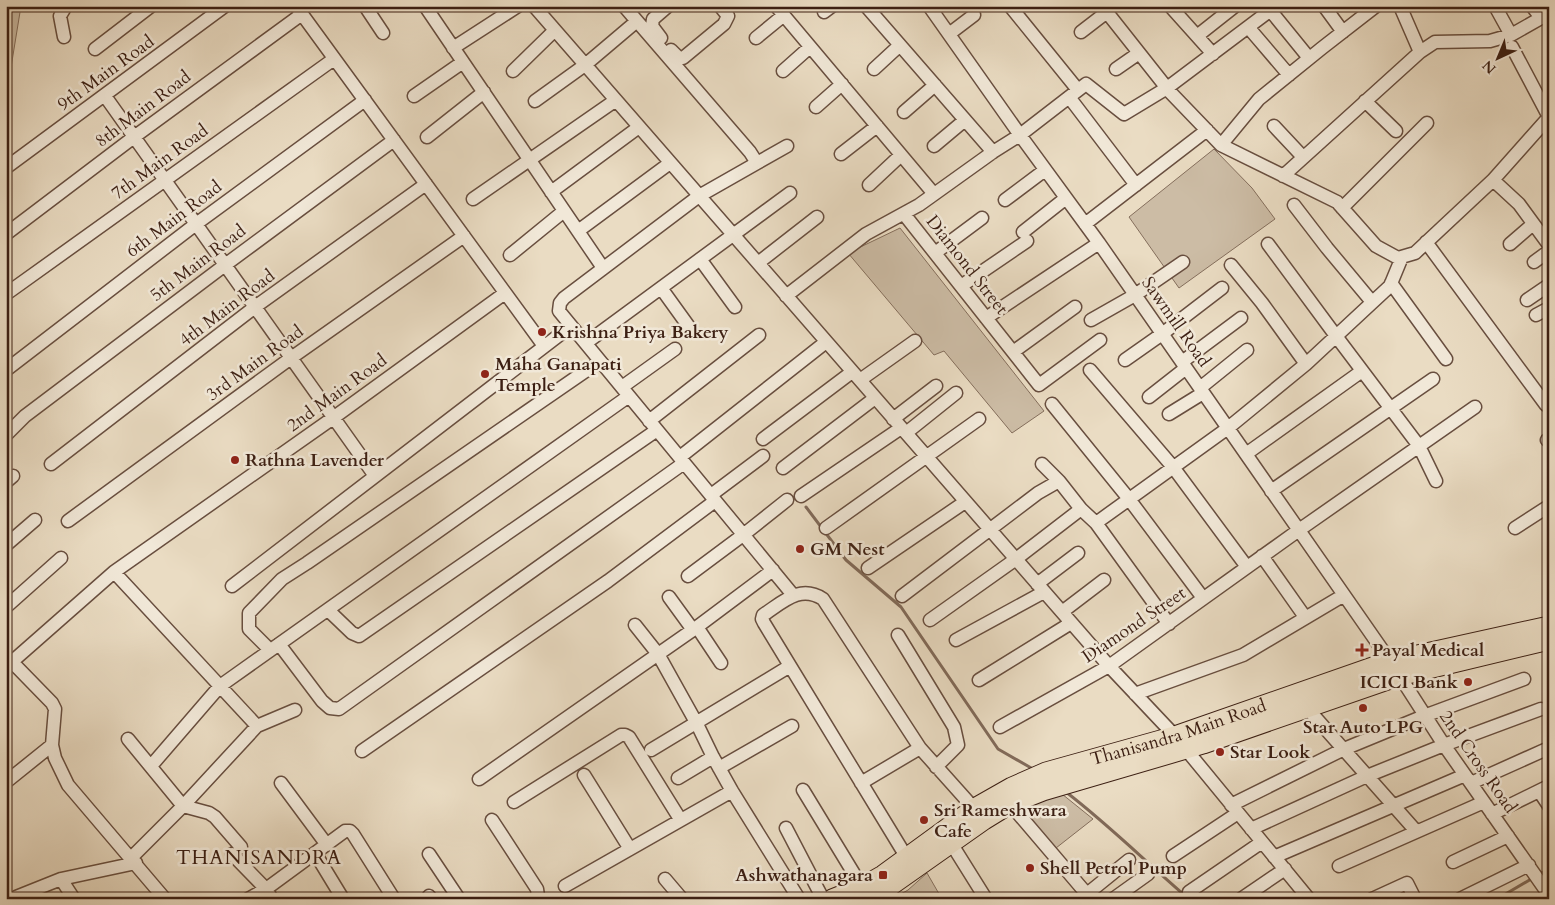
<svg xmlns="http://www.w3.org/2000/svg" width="1555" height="905" font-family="Cardo,serif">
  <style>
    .green { fill: #ccbca5; stroke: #846e5c }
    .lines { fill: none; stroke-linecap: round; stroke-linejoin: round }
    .stream { stroke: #816a59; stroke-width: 3 }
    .street-casing { stroke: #684e3f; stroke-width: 15 }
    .primary-casing { stroke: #3c1f13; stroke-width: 21 }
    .street { stroke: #f1e8d8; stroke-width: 12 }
    .primary { stroke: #eadcc3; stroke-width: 19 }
    .poi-dot { fill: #8f2418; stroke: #f1e8d8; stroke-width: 2 }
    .labels { text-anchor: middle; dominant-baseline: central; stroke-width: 5; stroke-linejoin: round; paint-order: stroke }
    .street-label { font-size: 18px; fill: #3c1f13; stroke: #f1e8d8 }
    .poi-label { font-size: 18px; font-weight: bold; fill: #3c1f13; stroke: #f1e8d8; text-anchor: start }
    .quarter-label { font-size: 20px; letter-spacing: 1px; fill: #3c1f13; stroke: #f1e8d8 }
  </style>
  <rect width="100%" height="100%" fill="#eadcc3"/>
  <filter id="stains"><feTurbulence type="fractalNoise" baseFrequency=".004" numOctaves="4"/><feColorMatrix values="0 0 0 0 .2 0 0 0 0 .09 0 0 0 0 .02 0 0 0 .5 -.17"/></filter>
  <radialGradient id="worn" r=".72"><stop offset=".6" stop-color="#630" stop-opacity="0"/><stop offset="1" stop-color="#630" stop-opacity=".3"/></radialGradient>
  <!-- green -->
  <path class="green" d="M6,6h15l-15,92z
    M1214,149l38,39 23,31 -96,69 -50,-71z
    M900,228l144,183 -32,22 -68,-82 -10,4 -86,-102z
    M1062,794l31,25 -37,29 -35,-40z
    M927,873l15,26h-50l16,-9z"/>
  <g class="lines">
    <!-- stream -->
    <path class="stream" d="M806,507l40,53 55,47 97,142 35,20
      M1066,792c43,33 82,72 123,107
      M1538,875l11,-6
      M1497,899l36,-21"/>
    <defs>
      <path id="street" d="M296,6l248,340
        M365,6l18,27
        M425,6l178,262
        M534,6l575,660 66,70 134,163
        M624,6l126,146 7,11 -58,33 -135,102 -4,5 -1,8 234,284
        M776,6l158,188
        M866,6l127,146
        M929,6l91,129 79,108 291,418 54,84 105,150
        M1010,6l68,84
        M1102,6l68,86 51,53 116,57 39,44 22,12 17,-5 78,-73 26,24 30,41
        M1170,6l43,48
        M1324,6l19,26
        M1400,6l20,46
        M1495,6l16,29
        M1532,6l9,12
        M1270,10l39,48
        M824,12l8,-6
        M1248,27l41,48
        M1081,32l26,-20
        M949,34l25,-19
        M1197,36l38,-30
        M64,37l-4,-21 6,-10
        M661,38l-9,-12 1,-7 15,-13
        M756,38l28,-23
        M1512,47l37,70
        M453,48l65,-42
        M95,49l56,-43
        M671,50l7,7 5,1 41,-34 4,-8 -8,-10
        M874,69l26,-24
        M1116,69l23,-16
        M513,71l42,-41
        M783,71l27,-24
        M105,96l270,380
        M414,96l49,-34
        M1069,97l67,88
        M535,101l50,-36 52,-44
        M1365,101l31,30
        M816,107l26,-23
        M904,112l31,-27
        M1274,126l29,31
        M427,137l57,-45
        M1221,145l38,-46 63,-51 54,-42
        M934,146l31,-26
        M841,154l36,-28
        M757,163l30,-17
        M7,167l218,-161
        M1283,176l137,-124 15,-10 55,-1 21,-6 30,-17 8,-6
        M1493,180l56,-63
        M869,185l32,-30
        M551,192l88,-65
        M473,199l143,-99
        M1005,200l40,-30
        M1294,205l33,43 45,54
        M1342,208l85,-85
        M904,214l135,171 61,-45
        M1085,224l122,-94
        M578,231l92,-68
        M1023,232l43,-34
        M6,234l128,-97 168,-123
        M1426,242l120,163
        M1268,244l68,92 83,110 17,35
        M1510,244l23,-20
        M935,253l47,-35
        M510,255l54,-44
        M700,259l35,48
        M1534,262l15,-11
        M758,263l59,-46
        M1231,265l31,38 44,61
        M1391,283l55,76
        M961,286l66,-45
        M661,288l31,43
        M6,294l328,-235
        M786,296l80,-62 53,-29 74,-53 27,-17 66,-51 38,30 43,-26 109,-82
        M1527,300l22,-15
        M1536,315l13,-7
        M986,318l113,-75
        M1091,320l44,-25 48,-33
        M586,343l204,-150
        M1013,352l62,-45
        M1125,360l37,-26 60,-46
        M1182,362l59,-44
        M6,370l190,-146 169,-124
        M1090,370l83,97 74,100
        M860,380l55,-39
        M622,387l53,-38
        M1200,388l47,-38
        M1149,397l37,-29
        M1052,404l77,95 74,99
        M1169,414l34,-21
        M893,419l43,-33
        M649,421l110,-86
        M906,433l50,-40
        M6,435l19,-19 200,-151 169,-125
        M763,439l89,-67
        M1547,440l2,-1
        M1246,454l116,-83
        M680,457l146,-115
        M51,464l204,-157 171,-123
        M1042,464l17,17
        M783,468l92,-70
        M6,482l7,-6
        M1271,491l162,-112
        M711,495l52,-39
        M801,496l100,-68
        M68,521l223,-163 173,-122
        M1096,523l132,-95 78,-64 84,-78 12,-29
        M826,528l153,-109
        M1515,528l34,-22
        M6,545l29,-25
        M1262,556l43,61
        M868,568l97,-66
        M114,572l143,154 -74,80 26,7 6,4 26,30
        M688,576l55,-41 44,-35
        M1037,584l41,-31
        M232,586l339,-260
        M902,596l136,-103 21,-12 22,28 15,14 73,101
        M669,597l24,33
        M6,607l55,-49
        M328,610l24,23 7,3 298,-206
        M1062,612l42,-32
        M930,620l86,-61 65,-50
        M635,625l23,29 39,70 16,33 19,34 67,108
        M697,627l24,36
        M898,635l56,92 4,18 -22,22
        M956,640l88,-48
        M279,644l43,57 8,7 9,1 345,-246
        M270,650l-21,-21v-16l33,-34 25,-16 293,-202
        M12,662l40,41 3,6 -3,36 3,13 13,27 97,114
        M6,667l108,-95 219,-154 172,-125
        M979,680l92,-57
        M1135,694l108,-39 101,-60
        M1307,708l109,123
        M257,726l38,-16
        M1000,727l109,-61 190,-136 176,-123
        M128,739l55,67 -52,52
        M651,750l139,-84
        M362,751l246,-170 107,-80
        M151,766l69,-80 409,-290
        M719,768l73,-42
        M584,775l46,74
        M678,778l35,-21
        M479,779l218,-152 76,-57
        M6,782l46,-37
        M281,783l46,62
        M861,783l59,-35
        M1471,783l78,-35
        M803,790l59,97
        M1539,791l10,15
        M514,802l107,-67h4l4,2 51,82
        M1010,804l81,95
        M1231,805l113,-56 80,-33 100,-37
        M1492,814l57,-28
        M492,820l45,69 1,7 -2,3
        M786,828l37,71
        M1251,829l116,-53 77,-31 97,-36
        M951,843l35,56
        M315,853l28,46
        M232,854l34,35 6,10
        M429,854l30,45
        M1173,856l65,-43
        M1274,857l191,-82
        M907,858l-143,-235 -2,-4 1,-4c20,-13 37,-31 60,-16l97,149 59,66
        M1453,862l55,-26
        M1339,866l145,-64
        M61,879l13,20
        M665,879l17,20
        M565,886l167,-95
        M1189,892l73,-50
        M1087,894l42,-34
        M429,896l2,3
        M11,899l50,-20 75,-16
        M248,899l18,-10 79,-58h5l3,3 41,65
        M1113,899l35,-25
        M1241,899l44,-30
        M1372,899l35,-16 8,16
        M1460,899l69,-34"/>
      <g id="primary">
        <path id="s1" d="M832,899l30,-12 21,-12 92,-67 37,-21 34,-15 129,-36 215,-75 159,-35"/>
        <path d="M869,899l17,-10 98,-69 26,-16 33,-13 160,-47 196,-68 150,-36"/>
      </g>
    </defs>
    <!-- street casing -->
    <use href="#street" class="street-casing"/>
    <!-- primary casing -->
    <use href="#primary" class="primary-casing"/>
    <!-- street -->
    <use href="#street" class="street"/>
    <!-- primary -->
    <use href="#primary" class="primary"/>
  </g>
  <!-- markers -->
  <g class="poi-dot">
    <circle cx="542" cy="332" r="5"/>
    <circle cx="485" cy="374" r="5"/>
    <circle cx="235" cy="460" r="5"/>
    <circle cx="800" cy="549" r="5"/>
    <path d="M1359.5 642.5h5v5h5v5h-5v5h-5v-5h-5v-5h5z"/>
    <circle cx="1468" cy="682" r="5"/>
    <circle cx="1363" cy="708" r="5"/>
    <circle cx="1220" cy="752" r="5"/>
    <circle cx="924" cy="820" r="5"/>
    <circle cx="1030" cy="868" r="5"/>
    <rect x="878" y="870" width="10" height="10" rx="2.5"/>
  </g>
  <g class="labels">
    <!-- street labels -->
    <g class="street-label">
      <text transform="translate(106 73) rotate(-36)">9th Main Road</text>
      <text transform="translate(143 109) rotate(-37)">8th Main Road</text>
      <text transform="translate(160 162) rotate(-36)">7th Main Road</text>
      <text transform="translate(174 219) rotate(-37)">6th Main Road</text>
      <text transform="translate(198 263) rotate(-37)">5th Main Road</text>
      <text transform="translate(967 265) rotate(52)">Diamond Street</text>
      <text transform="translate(227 308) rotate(-37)">4th Main Road</text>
      <text transform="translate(1176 322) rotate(55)">Sawmill Road</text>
      <text transform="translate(255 363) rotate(-36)">3rd Main Road</text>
      <text transform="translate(337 393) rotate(-36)">2nd Main Road</text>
      <text transform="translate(1134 625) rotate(-34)">Diamond Street</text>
      <text stroke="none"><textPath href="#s1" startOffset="388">Thanisandra Main Road</textPath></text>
      <text transform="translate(1478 762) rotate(55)">2nd Cross Road</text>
    </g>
    <!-- poi labels -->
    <g class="poi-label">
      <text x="552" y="332">Krishna Priya Bakery</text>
      <text x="495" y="364">Maha Ganapati<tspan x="495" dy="21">Temple</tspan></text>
      <text x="245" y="460">Rathna Lavender</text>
      <text x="810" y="549">GM Nest</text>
      <text x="1372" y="650">Payal Medical</text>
      <text x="1458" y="682" text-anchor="end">ICICI Bank</text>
      <text x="1363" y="727" text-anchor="middle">Star Auto LPG</text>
      <text x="1230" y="752">Star Look</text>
      <text x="934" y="810">Sri Rameshwara<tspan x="934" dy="21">Cafe</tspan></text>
      <text x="1040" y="868">Shell Petrol Pump</text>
      <text x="873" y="875" text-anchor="end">Ashwathanagara</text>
    </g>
    <!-- quarter labels -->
    <g class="quarter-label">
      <text x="259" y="857">THANISANDRA</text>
    </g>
  </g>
  <!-- margin -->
  <rect width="1555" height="905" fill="none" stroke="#eadcc3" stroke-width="25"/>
  <rect x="8" y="8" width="1540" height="890" fill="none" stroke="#3c1f13" stroke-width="2.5"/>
  <rect x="12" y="12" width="1530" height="880" fill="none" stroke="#3c1f13"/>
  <!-- north arrow -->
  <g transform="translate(1498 58) rotate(224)" stroke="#f1e8d8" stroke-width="4" paint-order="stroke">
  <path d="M0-4L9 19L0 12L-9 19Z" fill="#3c1f13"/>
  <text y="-8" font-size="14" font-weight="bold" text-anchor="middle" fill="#3c1f13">N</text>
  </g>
  <rect width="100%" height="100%" filter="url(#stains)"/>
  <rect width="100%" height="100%" fill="url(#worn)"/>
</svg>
